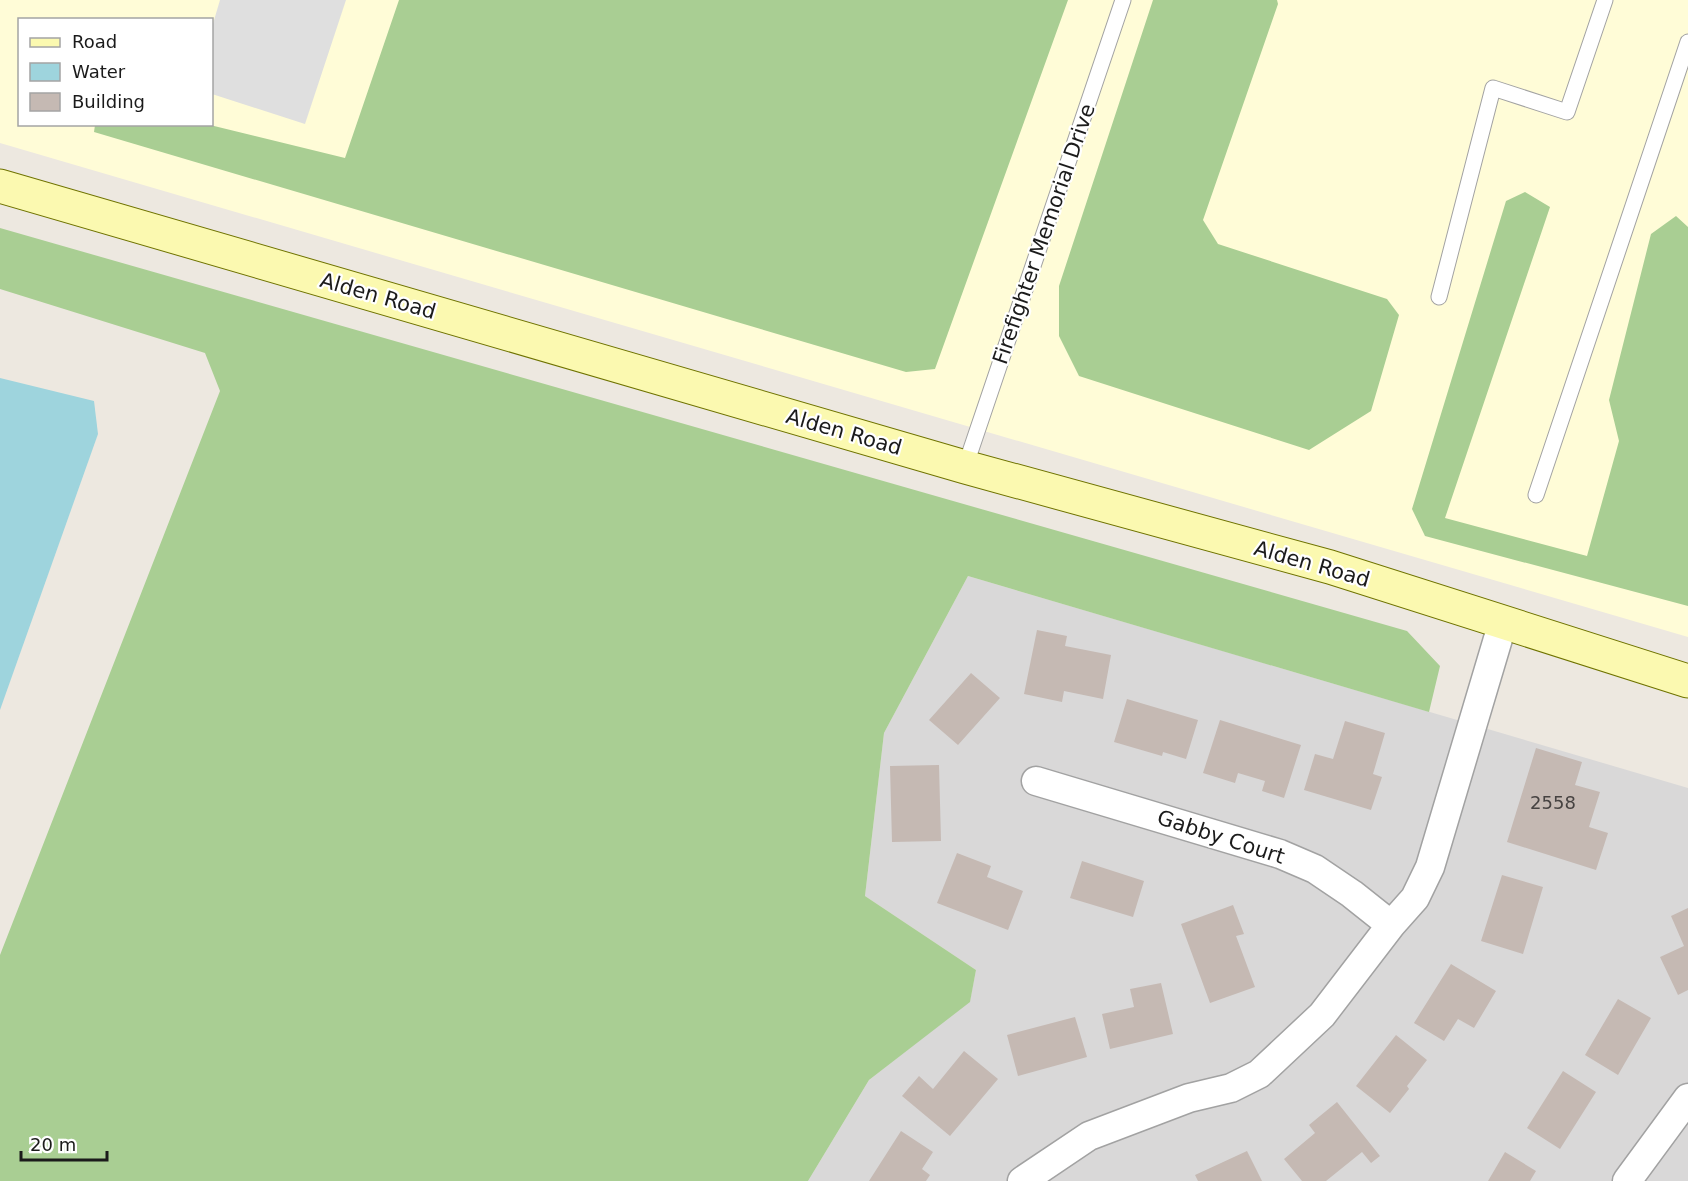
<svg xmlns="http://www.w3.org/2000/svg" width="1688" height="1181" font-family="'DejaVu Sans',sans-serif">
  <style>
    .residential { fill: #d9d8d8 }
    .education { fill: #fffcd7; fill-rule: evenodd }
    .forest { fill: #a9ce93 }
    .parking { fill: #dfdfdf }
    .water { fill: #9ed4dd }
    .building { fill: #c5b9b3 }
    .lines { fill: none; stroke-linecap: round; stroke-linejoin: round }
    .lane-casing { stroke: #a2a2a2; stroke-width: 17 }
    .street-casing { stroke: #a2a2a2; stroke-width: 31 }
    .secondary-casing { stroke: #6f7301; stroke-width: 35 }
    .lane { stroke: #fff; stroke-width: 15 }
    .street { stroke: #fff; stroke-width: 28 }
    .secondary { stroke: #fbf9b0; stroke-width: 33 }
    .labels { text-anchor: middle; dominant-baseline: central; stroke-width: 4.5; stroke-linejoin: round; paint-order: stroke }
    .number-label { font-size: 18px; fill: #464241 }
    .street-label { font-size: 21px; fill: #1b1b1b; stroke: #fff }
  </style>
  <rect width="100%" height="100%" fill="#ede8e0"/>
  <!-- residential -->
  <path class="residential" d="M968,576l720,212v393h-880l61,-101 101,-79 6,-31 -111,-74 19,-163z"/>
  <!-- education -->
  <path class="education" d="M0,0h1688v637l-1688,-494zM20,20h192v104h-192z"/>
  <!-- forest -->
  <path class="forest" d="M399,0h669l-133,369 -29,3 -812,-240 1,-7h115l135,33z
    M1153,0h124l1,4 -75,216 15,24 169,55 12,16 -28,96 -62,39 -230,-74 -20,-40v-50z
    M1525,192l25,15 -105,311 142,38 32,-115 -10,-41 42,-166 25,-18 12,11v379l-263,-70 -13,-27 94,-308z
    M0,228l1407,403 33,35 -11,46 -461,-136 -84,157 -19,163 111,74 -6,32 -101,78 -61,101h-808v-226l220,-564 -15,-38 -205,-64z"/>
  <!-- parking -->
  <path class="parking" d="M220,0h126l-41,124 -93,-30v-67z"/>
  <!-- water -->
  <path class="water" d="M0,378l94,23 4,33 -98,276z"/>
  <!-- building -->
  <path class="building" d="M1037,630l30,6 -2,10 46,9 -8,44 -39,-8 -2,11 -38,-8z
    M971,673l29,25 -42,47 -29,-25z
    M1127,699l71,21 -12,39 -23,-7 -1,4 -48,-14z
    M1220,720l81,25 -17,53 -22,-7 3,-10 -27,-8 -3,10 -32,-10z
    M1345,721l40,12 -12,41 9,3 -11,33 -67,-20 11,-36 18,5z
    M1536,748l46,14 -7,23 25,7 -11,35 19,6 -12,37 -89,-28z
    M939,765l2,76 -49,1 -2,-76z
    M957,853l34,13 -4,11 36,14 -15,39 -71,-27z
    M1082,861l62,20 -11,36 -63,-19z
    M1502,875l41,12 -20,67 -42,-13z
    M1233,905l11,29 -8,2 19,51 -45,16 -29,-79z
    M1688,908v82l-10,5 -18,-38 24,-11 -13,-30z
    M1451,964l45,27 -22,37 -16,-9 -14,22 -30,-18z
    M1161,983l12,51 -63,15 -8,-35 32,-7 -4,-18z
    M1618,999l33,19 -33,57 -33,-20z
    M1075,1017l12,40 -69,19 -11,-41z
    M1396,1035l31,25 -20,26 2,3 -19,24 -34,-27z
    M964,1051l34,28 -48,57 -48,-40 17,-20 14,13z
    M1563,1071l33,21 -36,57 -33,-21z
    M1337,1102l43,54 -9,7 -9,-11 -36,29h-24l-18,-22 31,-26 -6,-8z
    M901,1131l32,21 -11,17 8,6 -4,6h-57z
    M1247,1151l15,30h-64l-3,-6z
    M1505,1152l31,19 -6,10h-42z"/>
  <g class="lines">
    <defs>
      <path id="lane" d="M1439,297l54,-209 74,24 38,-112
        M965,467l158,-467
        M1536,495l152,-453"/>
      <path id="street" d="M1036,781l244,73 35,15 37,25 39,31
        M1022,1181l67,-45 100,-38 42,-10 28,-14 63,-59 69,-90 24,-27 15,-31 73,-245
        M1627,1181l61,-83"/>
      <path id="secondary" d="M0,186l965,281 365,100 358,114"/>
    </defs>
    <!-- lane casing -->
    <use href="#lane" class="lane-casing"/>
    <!-- street casing -->
    <use href="#street" class="street-casing"/>
    <!-- secondary casing -->
    <use href="#secondary" class="secondary-casing"/>
    <!-- lane -->
    <use href="#lane" class="lane"/>
    <!-- street -->
    <use href="#street" class="street"/>
    <!-- secondary -->
    <use href="#secondary" class="secondary"/>
  </g>
  <g class="labels">
    <!-- number labels -->
    <g class="number-label">
      <text x="1553" y="802">2558</text>
    </g>
    <!-- street labels -->
    <g class="street-label">
      <text transform="translate(1044 234) rotate(-71)">Firefighter Memorial Drive</text>
      <text transform="translate(378 296) rotate(16)">Alden Road</text>
      <text transform="translate(844 432) rotate(16)">Alden Road</text>
      <text transform="translate(1312 564) rotate(16)">Alden Road</text>
      <text transform="translate(1221 837) rotate(18)">Gabby Court</text>
    </g>
  </g>
  <!-- legend -->
  <rect x="18" y="18" width="195" height="108" fill="#ffffff" stroke="#a4a4a4" stroke-width="1.5"/>
  <rect x="30" y="38" width="30" height="9" fill="#fbf9b0" stroke="#a4a4a4" stroke-width="1.5"/>
  <text x="72" y="48" font-size="18" fill="#1b1b1b">Road</text>
  <rect x="30" y="63" width="30" height="18" fill="#9ed4dd" stroke="#a4a4a4" stroke-width="1.5"/>
  <text x="72" y="78" font-size="18" fill="#1b1b1b">Water</text>
  <rect x="30" y="93" width="30" height="18" fill="#c5b9b3" stroke="#a4a4a4" stroke-width="1.5"/>
  <text x="72" y="108" font-size="18" fill="#1b1b1b">Building</text>
  <!-- scale -->
  <path d="M21 1151v9h86v-9" fill="none" stroke="#1b1b1b" stroke-width="3"/>
  <text x="30" y="1151" font-size="18" fill="#1b1b1b" stroke="#ffffff" stroke-width="4.5" paint-order="stroke">20 m</text>
</svg>
